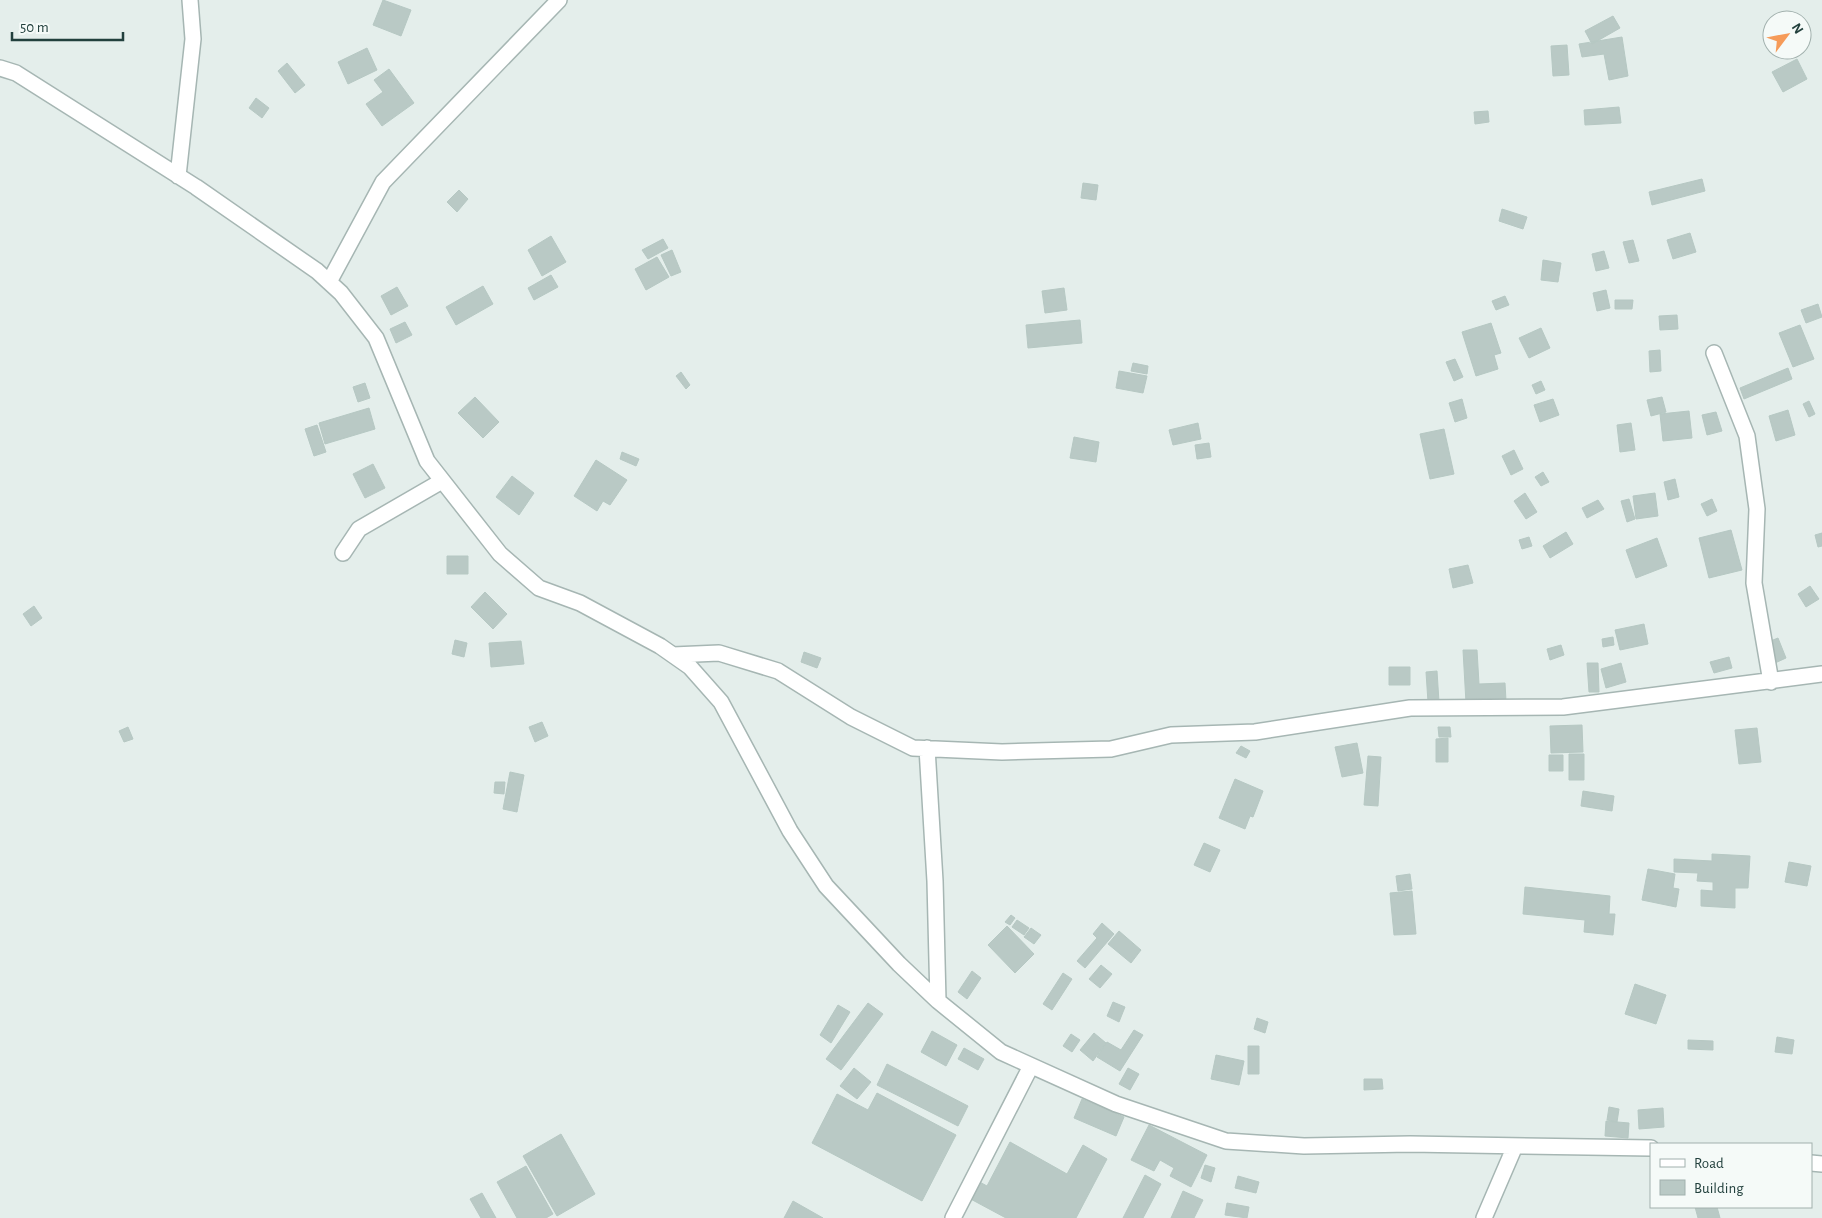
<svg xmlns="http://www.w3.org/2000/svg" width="1822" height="1218" font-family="'Alegreya Sans',sans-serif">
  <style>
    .building { fill: #b9c9c5; stroke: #b6c8c3 }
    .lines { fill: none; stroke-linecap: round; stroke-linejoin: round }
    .minor-casing { stroke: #a6b6b3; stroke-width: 18 }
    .minor { stroke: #fff; stroke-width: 15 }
  </style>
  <rect width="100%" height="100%" fill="#e4eeeb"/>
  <!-- building -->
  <path class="building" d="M383,0l28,10 -10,26 -28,-11z
    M1613,16l7,12 -28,16 -7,-13z
    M1622,37l6,39 -19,4 -5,-26 -22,3 -3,-13z
    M1567,45l2,30 -16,1 -2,-30z
    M367,48l10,22 -29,14 -10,-22z
    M1797,59l10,20 -24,13 -11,-20z
    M287,63l18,22 -10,8 -17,-22z
    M389,69l25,34 -32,23 -16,-22 17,-12 -9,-12z
    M256,98l13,10 -7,10 -13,-10z
    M1619,107l2,16 -36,2 -1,-15z
    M1488,111l1,11 -14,2 -1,-12z
    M1702,179l3,12 -53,14 -3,-13z
    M1083,183l15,2 -2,15 -15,-2z
    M459,190l9,9 -11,13 -10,-10z
    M1502,209l25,8 -4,12 -24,-8z
    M1690,233l6,19 -23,7 -6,-19z
    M551,236l15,26 -24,14 -14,-26z
    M663,239l5,9 -20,11 -6,-9z
    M1633,240l6,21 -10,2 -6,-21z
    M672,250l9,22 -10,4 -10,-21z
    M1604,251l5,17 -13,3 -4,-17z
    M657,257l12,20 -23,13 -11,-21z
    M1543,260l18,3 -3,19 -17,-2z
    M551,275l7,12 -24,13 -6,-12z
    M483,286l10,18 -37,21 -10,-18z
    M397,287l11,19 -17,9 -10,-19z
    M1064,288l3,22 -22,3 -3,-22z
    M1606,290l4,18 -13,3 -4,-18z
    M1505,296l4,9 -13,5 -4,-9z
    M1615,300h18l-1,9h-17z
    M1818,304l4,13 -16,6 -5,-13z
    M1677,315l1,14 -18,1 -1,-14z
    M1080,320l2,23 -54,5 -2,-23z
    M405,322l7,13 -16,8 -6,-14z
    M1491,323l10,30 -7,2 4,14 -22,7 -14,-44z
    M1800,325l14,34 -21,8 -14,-34z
    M1541,328l9,20 -21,10 -10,-20z
    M1660,350l1,21 -11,1 -1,-21z
    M1455,359l8,18 -9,4 -8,-19z
    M1133,363l15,3 -1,8 -16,-3z
    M1788,368l4,11 -48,20 -4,-11z
    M1119,371l28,5 -4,17 -27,-5z
    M681,372l9,13 -4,4 -10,-13z
    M1541,381l4,9 -9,4 -4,-9z
    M365,383l5,15 -12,4 -5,-15z
    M475,397l24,25 -16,16 -25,-25z
    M1662,397l4,15 -15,4 -4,-16z
    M1462,399l5,19 -12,4 -6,-19z
    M1553,399l6,16 -19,7 -6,-17z
    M1809,401l6,13 -6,3 -6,-13z
    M369,408l6,21 -50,15 -6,-21z
    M1788,410l7,25 -19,6 -7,-25z
    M1689,411l3,27 -29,3 -3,-27z
    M1716,412l6,19 -15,4 -5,-20z
    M1198,423l3,16 -28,6 -4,-15z
    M1631,423l4,27 -15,2 -3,-27z
    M317,425l9,27 -12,4 -9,-27z
    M1444,429l10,45 -24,5 -10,-45z
    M1074,437l25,5 -3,20 -26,-4z
    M1209,443l2,14 -14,2 -2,-14z
    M1514,450l9,19 -12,6 -9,-19z
    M622,452l17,7 -3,7 -16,-7z
    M596,460l31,20 -17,25 -7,-4 -6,10 -23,-15z
    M373,464l12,24 -20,10 -12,-24z
    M1543,472l6,10 -8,4 -6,-9z
    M512,476l22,17 -15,22 -23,-18z
    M1675,479l4,18 -11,3 -4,-18z
    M1525,493l12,19 -11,7 -12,-18z
    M1655,493l3,23 -22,3 -3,-23z
    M1629,499l6,20 -8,3 -6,-21z
    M1712,499l5,12 -10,5 -6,-12z
    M1598,500l6,9 -17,9 -5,-10z
    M1731,530l11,40 -33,8 -10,-40z
    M1566,532l7,12 -23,14 -7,-12z
    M1822,533v13l-4,1 -3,-12z
    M1529,537l3,9 -10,3 -3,-9z
    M1657,538l10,28 -31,12 -10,-28z
    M447,556h21v18h-21z
    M1468,565l5,18 -20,5 -4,-19z
    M1810,586l9,13 -13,8 -8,-13z
    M485,592l22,22 -14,15 -22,-22z
    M34,606l8,12 -11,8 -8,-12z
    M1644,624l4,20 -28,6 -5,-20z
    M1613,637l1,8 -11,2 -1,-8z
    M1778,638l8,20 -11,5 -7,-21z
    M455,640l12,3 -3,14 -12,-3z
    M521,641l3,23 -33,3 -2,-24z
    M1561,645l3,10 -14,5 -3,-11z
    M1463,650h14l2,34 26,-1 1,18 -40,2z
    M804,652l17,6 -4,10 -16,-6z
    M1729,657l3,11 -18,5 -4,-11z
    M1587,663h11l1,29h-10z
    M1621,663l5,19 -20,6 -5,-19z
    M1389,667h21v18h-21z
    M1437,671l2,31h-11l-2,-30z
    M542,722l6,14 -13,6 -6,-15z
    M1582,725l1,27 -32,1 -1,-27z
    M128,727l5,12 -9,3 -5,-11z
    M1438,727h12l1,10h-12z
    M1757,728l4,34 -22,2 -4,-34z
    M1448,738v24h-12v-23z
    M1357,743l6,30 -21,4 -7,-30z
    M1241,746l9,5 -4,7 -10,-5z
    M1569,754h15v26h-15z
    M1549,755h14v16h-14z
    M1368,756l13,1 -3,49 -14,-1z
    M510,772l14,3 -7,37 -14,-3z
    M1235,779l28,12 -10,26 -3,-1 -5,13 -26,-11z
    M495,782h10l-1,12 -10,-1z
    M1583,791l31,5 -2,15 -31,-5z
    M1204,843l16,7 -10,22 -16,-7z
    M1712,854l38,2 -2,32h-13v20l-34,-2v-16l12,1v-9l-16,-1 1,-8 -24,-1v-13l38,2z
    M1789,862l22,4 -4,20 -22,-4z
    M1648,869l27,5 -2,14 6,1 -3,18 -34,-7z
    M1410,874l2,15 -14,2 -2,-15z
    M1525,887l85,9 -1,18h6l-2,21 -29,-3 1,-12 -62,-6z
    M1412,891l4,43 -22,1 -4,-42z
    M1011,915l4,3 -5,7 -5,-3z
    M1017,920l12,8 -5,7 -12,-8z
    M1102,923l12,11 -29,34 -8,-7 20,-23 -4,-4z
    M1007,926l27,28 -19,19 -27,-28z
    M1031,928l10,7 -7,9 -10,-7z
    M1119,931l22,19 -10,13 -23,-19z
    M1101,965l11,9 -12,14 -11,-9z
    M972,971l9,7 -14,21 -9,-7z
    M1063,973l9,6 -20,31 -9,-6z
    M1635,984l31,11 -10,29 -31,-10z
    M1113,1002l12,5 -6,15 -12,-6z
    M868,1003l15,11 -42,56 -15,-11z
    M838,1005l12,7 -19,31 -11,-8z
    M1257,1018l11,4 -3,11 -11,-4z
    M1134,1030l9,5 -23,36 -23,-14 10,-15 14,8z
    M932,1031l25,14 -11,21 -25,-14z
    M1094,1033l12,10 -13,18 -13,-11z
    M1071,1034l9,6 -8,12 -9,-6z
    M1777,1037l17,3 -2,14 -17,-2z
    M1688,1040l25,1v9l-25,-1z
    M1248,1046h11v28h-11z
    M964,1048l20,11 -6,11 -20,-11z
    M1216,1055l28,6 -5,24 -28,-6z
    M887,1064l81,42 -10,20 -81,-41z
    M854,1068l17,14 -14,17 -17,-13z
    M1128,1068l11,6 -9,16 -11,-6z
    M1364,1079h18l1,10 -19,1z
    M877,1093l79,42 -34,66 -110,-58 25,-49 31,16z
    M1082,1099l42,18 -8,19 -42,-18z
    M1609,1107l10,2 -2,13 -10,-2z
    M1663,1108l1,19 -25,2 -1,-19z
    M1606,1121l23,2 -1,15 -23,-2z
    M1149,1125l58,30 -16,32 -21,-11 4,-8 -14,-8 -6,11 -23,-11z
    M561,1134l34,60 -38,22 -34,-60z
    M1010,1142l57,32 16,-29 24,14 -31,59h-70l-41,-22 9,-17 13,7z
    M1205,1165l10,3 -4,14 -10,-4z
    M526,1166l27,48 -7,4h-29l-20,-36z
    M1145,1175l16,9 -18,34h-20z
    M1238,1176l21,6 -3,11 -21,-5z
    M1183,1191l20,9 -9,18h-23z
    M482,1193l14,25h-15l-11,-19z
    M793,1201l30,17h-39z
    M1227,1203l22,4 -2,11 -22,-3z
    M1695,1207h22l3,11h-22z"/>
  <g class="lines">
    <defs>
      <path id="minor" d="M0,68l16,5 180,114 121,84 24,22 35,45 51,123 73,93 39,34 41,15 80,43 30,21 31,35 69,129 36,55 73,78 39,37 63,51 115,52 110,37 78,5 106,-2 241,4
        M178,176l15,-137 -3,-39
        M329,282l54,-100 176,-182
        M1714,353l33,83 10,73 -3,74 17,99
        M343,553l16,-24 83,-48
        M673,655l46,-2 59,18 73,46 62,31 89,4 109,-3 60,-14 84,-3 155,-24 153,-1 259,-33
        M927,748l8,133 3,120
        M1811,1163l11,1
        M953,1218l78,-152
        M1484,1218l31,-72"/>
    </defs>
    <!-- minor casing -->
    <use href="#minor" class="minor-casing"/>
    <!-- minor -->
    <use href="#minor" class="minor"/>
  </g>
  <!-- legend -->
  <rect x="1650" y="1143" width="162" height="65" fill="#f5faf8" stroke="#a1b0ad"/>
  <rect x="1660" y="1159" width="25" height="8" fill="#ffffff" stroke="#a1b0ad"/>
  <text x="1694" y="1168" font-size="15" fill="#22403d">Road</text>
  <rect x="1660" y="1180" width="25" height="15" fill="#b9c9c5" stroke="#a1b0ad"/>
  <text x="1694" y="1193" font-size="15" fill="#22403d">Building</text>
  <!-- north arrow -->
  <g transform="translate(1787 35) rotate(58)"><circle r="24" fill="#f5faf8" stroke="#a1b0ad"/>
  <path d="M0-4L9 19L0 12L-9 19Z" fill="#f69b59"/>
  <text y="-8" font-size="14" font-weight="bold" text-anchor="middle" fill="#22403d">N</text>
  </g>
  <!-- scale -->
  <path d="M12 32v8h111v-8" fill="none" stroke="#22403d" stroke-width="2.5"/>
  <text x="20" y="32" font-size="15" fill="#22403d" stroke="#f5faf8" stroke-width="4" paint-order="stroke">50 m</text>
</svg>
